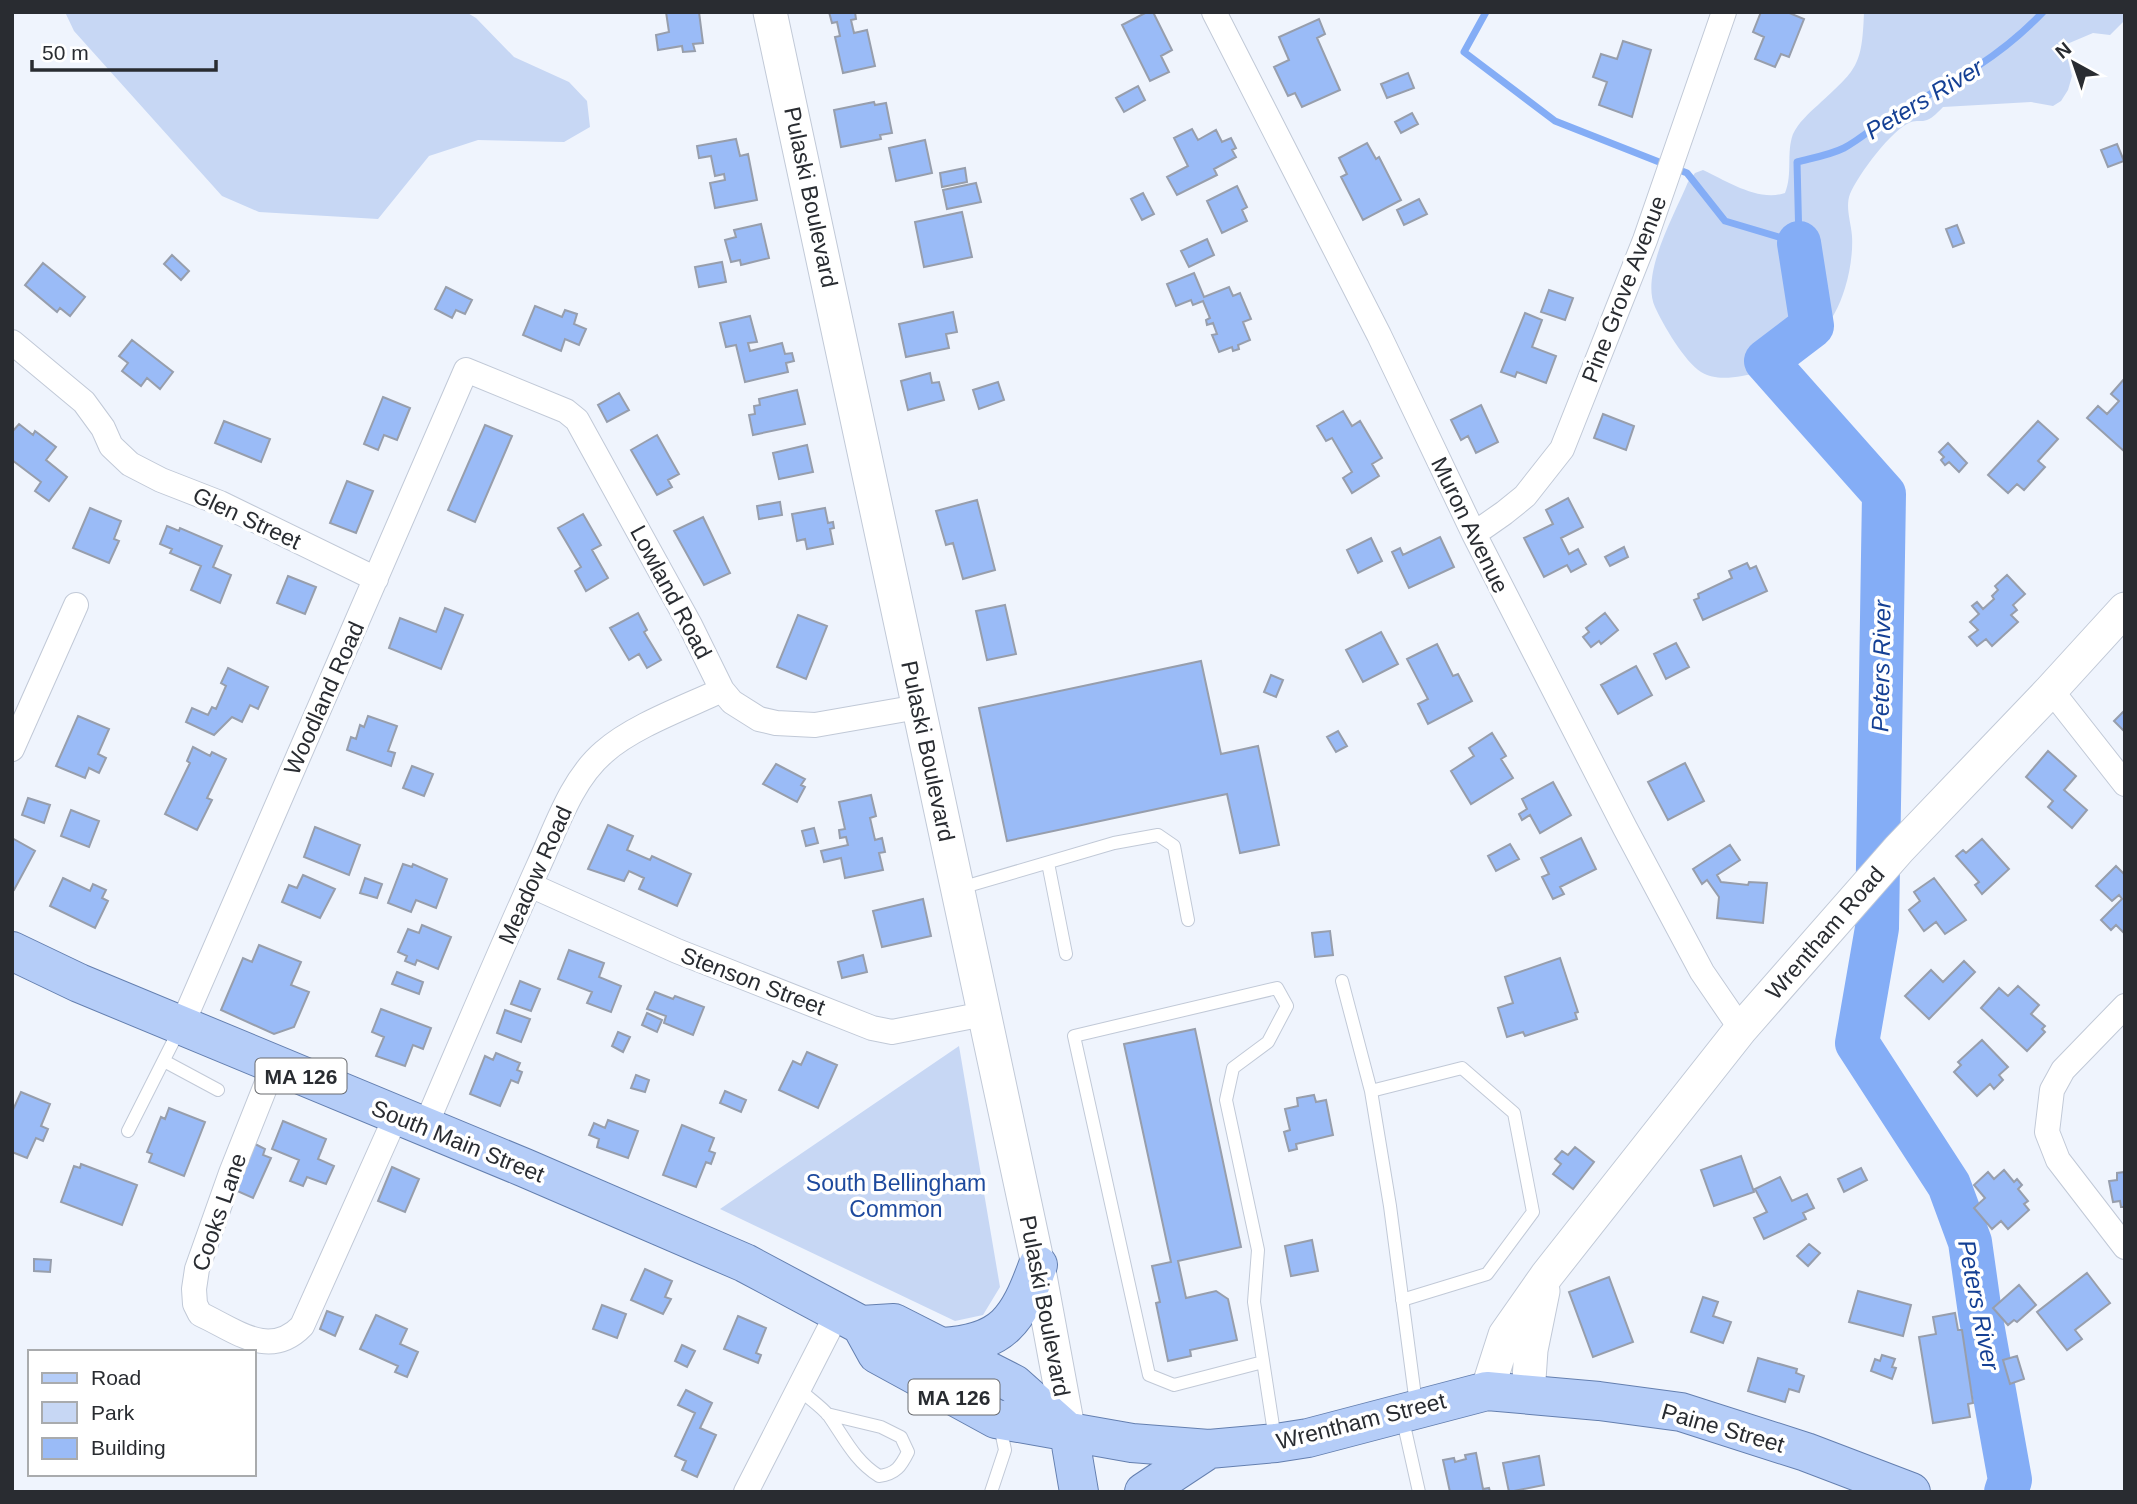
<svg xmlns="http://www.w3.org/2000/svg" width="2137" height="1504" font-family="Helvetica,sans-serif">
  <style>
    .green { fill: #c7d7f4 }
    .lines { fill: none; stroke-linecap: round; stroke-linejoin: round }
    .stream { stroke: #84adf6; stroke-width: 7 }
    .river { stroke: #84adf6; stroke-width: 44 }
    .building { fill: #9abbf7; stroke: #979eac; stroke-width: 2 }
    .lane-casing { stroke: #c1c9d7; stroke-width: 14 }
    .street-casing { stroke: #c1c9d7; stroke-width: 26 }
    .secondary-casing { stroke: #c1c9d7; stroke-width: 35 }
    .primary-casing { stroke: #647faf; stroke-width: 40 }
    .lane { stroke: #fff; stroke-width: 12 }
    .street { stroke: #fff; stroke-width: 24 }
    .secondary { stroke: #fff; stroke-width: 33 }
    .primary { stroke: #b5cdf8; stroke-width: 38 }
    .labels { text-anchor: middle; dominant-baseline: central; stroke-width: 7; stroke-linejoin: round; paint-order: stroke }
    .shield { fill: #fff; stroke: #696b6f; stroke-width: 2 }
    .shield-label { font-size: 21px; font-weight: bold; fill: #292c31 }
    .street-label { font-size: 23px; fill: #292c31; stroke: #fff }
    .park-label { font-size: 23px; fill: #1d499d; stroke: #fff }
    .water-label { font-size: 24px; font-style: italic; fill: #154094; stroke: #fff }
  </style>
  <rect width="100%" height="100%" fill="#eff4fd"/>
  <!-- green -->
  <path class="green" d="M65,12h401l10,6 38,39 55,25 18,19 3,26 -26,15 -86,-2 -49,16 -51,63 -119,-7 -37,-16 -148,-165z
    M1864,12h261v8l-15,15 -17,-2 -26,11 -1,8 6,24 -4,14 -7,11 -8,5 -22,-4 -88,5c-4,4 -10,11 -16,13 -5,2 -11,0 -16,2 -19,7 -53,53 -61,72 -5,13 1,28 2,42 1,16 -2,36 -7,52 -15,50 -53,80 -103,88 -13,2 -28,4 -41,-4 -16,-10 -38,-47 -46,-65 -15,-33 20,-93 33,-125l7,-9 8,-3c24,11 55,32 82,23 8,-19 1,-40 8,-59 5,-11 16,-21 25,-29 39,-36 44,-38 46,-93z
    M959,1046l41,241 -17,28 -28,6 -235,-112z"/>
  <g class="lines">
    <!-- stream -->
    <path class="stream" d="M1486,12l-22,40 91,69 132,52 38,48 74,22 -2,-81c15,-4 33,-7 47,-14 19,-10 35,-26 53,-36 56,-30 101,-53 146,-100"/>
    <!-- river -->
    <path class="river" d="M1799,243l13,83 -46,35 118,133 -7,434 -20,115 92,142 21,57 10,71 30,167 -4,12"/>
  </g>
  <!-- building -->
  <path class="building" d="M666,12h33l4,31 -10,1 2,7 -12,1 -1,-6 -24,4 -2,-15 13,-3z
    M829,12h26l1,7 -5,1 3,13 13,-3 8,36 -32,7 -8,-36 5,-1 -3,-14 -5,1z
    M1147,12h6l19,38 -11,6 8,16 -19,9 -28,-56z
    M1761,12h26l17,7 -15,38 -8,-3 -6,13 -20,-8 9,-22 -11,-5z
    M1319,19l6,15 -8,4 23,52 -38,17 -7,-14 -7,3 -14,-29 15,-7 -10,-23z
    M1623,41l28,9 -19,67 -33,-12 8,-23 -14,-5 8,-23 16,5z
    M1408,73l6,15 -27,10 -6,-14z
    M1138,86l7,14 -21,12 -8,-14z
    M874,102l1,3 11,-2 6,30 -12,2 1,4 -40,8 -7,-37z
    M1412,113l6,11 -17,9 -6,-11z
    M1192,129l6,11 18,-10 6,12 9,-4 5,10 -4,2 4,7 -22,12 3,6 -40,20 -10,-18 21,-11 -14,-28z
    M736,139l4,17 8,-2 9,46 -42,8 -5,-25 15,-3 -1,-6 -9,2 -4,-20 -12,2 -2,-12z
    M925,140l7,33 -36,8 -7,-33z
    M1367,143l9,16 3,-2 22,43 -38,20 -22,-43 6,-3 -8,-16z
    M2117,144l7,17 -16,6 -7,-17z
    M965,168l2,14 -25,5 -2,-14z
    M976,183l5,19 -34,7 -4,-19z
    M1237,186l10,21 -5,3 5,11 -25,12 -15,-32z
    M1143,193l11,21 -12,6 -11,-21z
    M1419,199l8,15 -23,11 -7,-15z
    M962,212l10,45 -48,10 -9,-45z
    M761,224l8,34 -28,7 -1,-5 -9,2 -6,-22 11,-3 -2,-7z
    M1957,225l7,18 -11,4 -7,-18z
    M1207,239l7,16 -25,12 -8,-16z
    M172,255l17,16 -8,9 -17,-16z
    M722,262l4,20 -27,5 -4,-20z
    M43,263l42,34 -15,19 -10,-8 -3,4 -32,-27z
    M1194,273l10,24 25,-10 4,9 7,-3 11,26 -8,3 7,18 -12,5 1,4 -6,2 -1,-4 -13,5 -7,-17 5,-1 -4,-11 -6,2 -1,-5 4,-2 -7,-17 -10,4 -2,-5 -15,6 -9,-22z
    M446,287l26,13 -7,14 -9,-4 -4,8 -17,-9z
    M1549,290l24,8 -8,22 -24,-8z
    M535,306l27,11 3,-7 12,4 -3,10 12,5 -7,16 -14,-6 -4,12 -38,-16z
    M953,312l4,20 -11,2 3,14 -43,9 -7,-33z
    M1525,313l17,7 -10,27 24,9 -10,27 -29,-11 -2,5 -14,-5z
    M750,316l7,26 -9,1 2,8 32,-8 3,11 7,-1 2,8 -8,2 2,9 -43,10 -9,-37 -10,2 -6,-24z
    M132,340l41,32 -13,17 -13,-11 -6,8 -19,-15 6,-8 -9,-7z
    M930,373l2,10 7,-1 5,18 -36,10 -7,-29z
    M2125,378v74l-38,-34 11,-12 9,8 12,-13 -8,-7z
    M998,382l6,18 -25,9 -6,-19z
    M797,390l8,34 -52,11 -4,-20 6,-1 -1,-8 6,-1 -1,-6z
    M619,393l10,17 -22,12 -9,-17z
    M383,397l27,11 -13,32 -13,-5 -6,15 -14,-6z
    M1481,405l17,37 -22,11 -8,-17 -7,4 -10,-20z
    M1343,411l9,15 8,-5 22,37 -10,6 7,12 -27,17 -9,-15 9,-6 -20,-34 -6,3 -9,-15z
    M1603,414l31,12 -8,24 -32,-12z
    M224,421l46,18 -9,23 -46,-19z
    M2038,421l20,18 -20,22 7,6 -21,23 -7,-6 -9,9 -20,-18z
    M19,424l14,11 2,-4 21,16 -10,13 21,17 -18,24 -14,-10 6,-9 -29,-22v-28z
    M485,425l27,11 -37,86 -27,-12z
    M657,435l22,39 -11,6 4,7 -15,8 -26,-45z
    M1948,443l19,20 -8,9 -10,-10 -4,3 -4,-5 3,-3 -5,-5z
    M807,445l6,27 -34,7 -6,-26z
    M347,481l26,10 -17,42 -26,-10z
    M1568,498l15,29 -22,11 8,16 9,-5 8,15 -15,8 -4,-7 -23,12 -20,-39 29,-14 -7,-14z
    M977,500l18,70 -32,9 -10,-36 -7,2 -10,-34z
    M780,502l2,13 -23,4 -2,-13z
    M90,508l31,13 -7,18 5,2 -10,22 -36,-15z
    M825,508l3,15 5,-1 1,6 -4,1 3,15 -26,5 -2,-10 -8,2 -5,-27z
    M583,514l18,31 -9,5 16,28 -22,13 -11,-20 6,-4 -23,-39z
    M703,517l27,56 -26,12 -30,-54z
    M167,526l12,5 1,-3 42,18 -9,21 18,8 -11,28 -29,-13 10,-24 -31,-13 2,-4 -12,-5z
    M1440,537l14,30 -45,21 -17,-36 8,-4 3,7z
    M1371,538l11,23 -24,12 -11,-23z
    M1624,547l4,10 -18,9 -5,-9z
    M1747,563l3,6 6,-3 11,25 -64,29 -9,-20 5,-2 -1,-4 34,-16 -3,-7z
    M2007,575l18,19 -12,11 4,5 -6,5 7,7 -26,24 -6,-7 -9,7 -8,-9 9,-7 -8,-8 9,-8 -7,-8 5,-4 6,7 11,-10 -2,-3 6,-6 -3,-4z
    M288,576l28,11 -11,27 -28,-11z
    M1005,605l11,49 -29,6 -11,-49z
    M445,608l18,7 -22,54 -52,-21 11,-30 36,14z
    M638,613l9,17 -3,2 17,28 -14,8 -8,-14 -10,6 -19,-32z
    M1605,613l13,17 -17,14 -2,-3 -8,6 -8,-10 6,-5 -3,-4z
    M798,615l29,11 -21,53 -29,-12z
    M1381,632l17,32 -35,18 -17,-32z
    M1676,643l13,24 -23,12 -12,-25z
    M1437,644l16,32 5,-2 14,27 -44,23 -10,-20 10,-5 -21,-40z
    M1201,661l20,93 37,-8 21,99 -39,8 -13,-59 -220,47 -28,-133z
    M1636,666l16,29 -34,19 -17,-29z
    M228,668l40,19 -10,22 -8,-4 -8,17 -10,-5 -18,18 -28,-13 6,-14 16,7 4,-8 4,2 10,-23 -5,-3z
    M1271,675l12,5 -7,17 -12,-5z
    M2125,710v22l-11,-11z
    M78,716l31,13 -11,25 8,4 -7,15 -10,-5 -4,10 -29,-12z
    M368,716l29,10 -9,25 7,2 -4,13 -44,-16 4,-13 5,2 4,-14 4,2z
    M1338,731l9,15 -11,6 -9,-15z
    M1492,733l14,23 -5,3 12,19 -42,26 -20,-33 23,-15 -5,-8z
    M193,747l17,9 2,-4 14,7 -19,39 5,2 -15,30 -32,-16 25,-51 -3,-2z
    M2048,751l28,25 -12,14 23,20 -15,18 -24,-21 5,-6 -27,-24z
    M1685,763l19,38 -36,19 -20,-38z
    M776,764l29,15 -4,6 4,2 -8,15 -34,-18z
    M412,766l21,8 -9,22 -21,-8z
    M1553,782l18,33 -31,18 -10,-18 -8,5 -3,-6 8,-5 -5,-10z
    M871,795l5,21 -6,2 5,22 7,-2 3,14 -6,1 4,17 -38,8 -4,-20 -17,4 -3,-11 27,-6 -2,-8 -6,1 -1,-8 6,-1 -6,-27z
    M28,798l22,7 -6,18 -22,-8z
    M71,810l28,11 -10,26 -28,-11z
    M608,825l25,11 -6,14 23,10 2,-4 39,18 -14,32 -38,-17 5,-11 -15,-7 -5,10 -36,-12z
    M315,827l45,18 -11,30 -45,-18z
    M814,828l4,15 -12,3 -4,-15z
    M12,838l23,13 -21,39 -2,-1z
    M1581,838l15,31 -36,18 4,7 -11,5 -11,-22 7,-3 -8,-16z
    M1982,839l27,30 -27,25 -7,-9 4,-3 -23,-26 7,-6 3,3z
    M1510,844l9,15 -23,12 -8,-15z
    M1730,845l10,15 -23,15 4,7 27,3 1,-3 18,1 -4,40 -46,-5 2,-21 -12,-17 -5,4 -9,-15z
    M403,864l9,3 1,-3 34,15 -11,29 -20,-8 -5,12 -23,-9z
    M2116,866l9,9v59l-9,-9 -5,5 -10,-10 21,-21 -3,-4 -7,6 -16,-15z
    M303,875l32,14 -15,29 -38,-16 7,-17 8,3z
    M63,878l27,13 3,-7 13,6 -4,8 6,3 -13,27 -45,-22z
    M365,878l17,6 -5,14 -17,-5z
    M1934,878l32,42 -21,14 -9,-12 -12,9 -15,-21 11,-9 -6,-9z
    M923,899l8,37 -49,11 -9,-36z
    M422,925l29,12 -13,32 -21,-9 -2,5 -10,-4 2,-5 -9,-4 10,-23 11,4z
    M1330,931l3,24 -18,2 -3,-24z
    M259,945l42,17 -10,23 18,7 -15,35 -20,7 -53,-24 22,-52 9,4z
    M569,950l35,13 -5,14 22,9 -10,26 -24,-9 5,-11 -34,-13z
    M863,955l4,17 -25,6 -4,-16z
    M1560,958l18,54 -3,1 2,6 -52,17 -2,-4 -16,5 -9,-29 15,-5 -8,-26z
    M1964,961l11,11 -46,47 -24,-23 26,-26 12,12z
    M397,972l26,10 -4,12 -27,-10z
    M520,981l20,8 -9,22 -20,-7z
    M2018,986l21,19 -8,9 14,12 -3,3 3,3 -18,19 -46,-43 18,-20 9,8z
    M655,992l18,7 2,-3 29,11 -11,28 -29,-12 2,-7 -19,-7z
    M381,1009l50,19 -8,21 -10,-4 -8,21 -29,-10 8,-19 -12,-5z
    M505,1010l25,9 -9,23 -24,-9z
    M647,1013l15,7 -5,12 -15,-7z
    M1195,1029l46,218 -63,14 8,37 30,-7 12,8 9,41 -47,10 1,6 -23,5 -12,-58 4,-1 -8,-36 19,-4 -47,-218z
    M618,1032l12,5 -7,15 -11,-6z
    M1982,1040l26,27 -9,8 4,5 -9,9 -4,-5 -13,12 -23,-24 7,-7 -3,-3z
    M807,1052l30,13 -19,43 -39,-18 14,-29 8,4z
    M496,1053l24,10 -3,7 5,2 -4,11 -7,-3 -11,26 -30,-12 15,-38 8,4z
    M636,1075l13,5 -4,12 -14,-4z
    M725,1091l21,9 -5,12 -21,-9z
    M21,1092l29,12 -9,22 7,3 -5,12 -7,-3 -9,20 -15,-6v-40z
    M1314,1095l2,7 10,-2 7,35 -37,9 1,5 -8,2 -5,-19 6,-2 -5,-21 13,-3 -1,-8z
    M169,1108l36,14 -21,54 -35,-14 3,-8 -5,-2 14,-35 4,2z
    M608,1120l30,11 -10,27 -31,-11 2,-8 -10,-4 5,-12 11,5z
    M283,1121l43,18 -8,20 16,7 -8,18 -19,-7 -4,9 -13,-5 9,-21 -27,-11z
    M682,1125l32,13 -5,13 6,2 -4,11 -5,-2 -10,25 -33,-12z
    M255,1144l10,5 -2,6 8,3 -18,40 -18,-8z
    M1575,1147l19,15 -21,27 -20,-15 8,-10 -6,-5 7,-8 6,4z
    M1741,1156l13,36 -40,14 -13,-36z
    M81,1164l56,21 -15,40 -61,-23 13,-36 6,2z
    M392,1167l27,12 -14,33 -27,-11z
    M1861,1168l6,12 -23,12 -6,-13z
    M2004,1170l10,12 3,-3 5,6 -4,4 10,12 -4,3 5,6 -21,19 -7,-8 -9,8 -18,-21 11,-10 -11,-13 14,-13 6,7z
    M2125,1172v35h-4l-1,-6 -7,1 -4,-21 8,-1v-7z
    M1780,1177l12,24 15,-7 7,14 -11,5 3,6 -42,20 -10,-21 13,-6 -12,-23z
    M904 1210a9 9 0 1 1 18 0a9 9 0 1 1-18 0Z
    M1312,1240l6,31 -27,5 -6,-30z
    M1809,1244l11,9 -12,13 -11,-10z
    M34,1259l17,1 -1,12 -16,-1z
    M645,1269l27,12 -7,16 6,2 -8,15 -32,-14z
    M2087,1273l23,30 -35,27 7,9 -15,11 -30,-38z
    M1609,1277l24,65 -40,15 -24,-65z
    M2019,1285l17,20 -19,17 -3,-2 -6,5 -15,-17z
    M1858,1291l53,14 -8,31 -54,-14z
    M1703,1297l15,5 -5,14 18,6 -8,21 -32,-11z
    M602,1305l24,9 -9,24 -24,-9z
    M327,1311l16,6 -8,19 -15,-7z
    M1955,1313l3,17h4l11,73 -5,1 2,13 -37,6 -14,-86 17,-3 -3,-17z
    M376,1315l31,14 -7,15 18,8 -11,25 -12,-5 3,-6 -38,-17z
    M738,1316l28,12 -10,25 5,2 -3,8 -34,-14z
    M682,1345l13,6 -8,16 -12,-6z
    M1882,1355l13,4 -3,8 4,1 -4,11 -21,-8 4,-12 5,2z
    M2017,1356l7,23 -14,5 -7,-24z
    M1758,1358l39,11 -1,4 8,3 -5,16 -10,-3 -4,13 -37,-11z
    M686,1390l26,13 -12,25 16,7 -19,42 -15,-7 4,-9 -11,-5 20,-43 -17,-8z
    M1476,1453l7,36 6,-1 1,4h-40l-7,-32 11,-2 1,4 11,-3 -1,-4z
    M1539,1456l5,29 -35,7 -6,-29z"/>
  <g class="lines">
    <defs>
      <path id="lane" d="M1048,863l18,91
        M957,889l157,-46 44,-8 16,11 14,74
        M1342,981l29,110 19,115 26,198
        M164,1061l54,29
        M1371,1091l91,-23 52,45 19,99 -46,62 -85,26
        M128,1131l51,-101
        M1263,1362l-89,23 -25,-10 -75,-339 203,-48 10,18 -19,36 -35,26 -7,32 32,150 -4,52 21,137
        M799,1389c9,9 22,17 30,27 16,23 26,45 50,60 17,-2 22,-10 29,-24l-7,-15 -20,-10 -54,-13
        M1402,1416l17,76
        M991,1492l14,-42 -5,-24"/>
      <path id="street" d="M1214,12l165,323 95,199 151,294 77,144 39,57
        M12,342l72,60 19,26 8,18 19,18 31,16 59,23 156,76
        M1474,534l30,-21 21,-17 37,-47 83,-209 79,-228
        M2051,690l74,94
        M12,749l64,-144
        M530,885l147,66 195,77 20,4 92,-18
        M2125,1006l-62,64 -11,20 -5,42 11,28 67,87
        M181,1027l285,-657 100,41 11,9 113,205 32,65 10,12 27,17 17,4 39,2 103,-18
        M274,1065l-43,108 -34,96 -3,20 1,15 5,10c35,16 69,46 102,12l94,-210
        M425,1127c37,-87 74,-174 113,-260 18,-39 33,-87 66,-115 29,-26 82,-45 118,-62
        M746,1492l92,-180"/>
      <path id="secondary" d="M770,12l268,1253 31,168
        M1487,1391l18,-56 42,-60 194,-246 158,-180 152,-159 74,-81
        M1528,1394l3,-44 12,-59"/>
      <path id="primary" d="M12,951l67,32 446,185 220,95 116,62 16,29 119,65 136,24 77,6 67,-6 32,-5 179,-47 112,10 82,11 125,40 105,40
        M861,1325l33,-2 120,61 55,49
        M942,1347c62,-4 76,-27 96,-82
        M1069,1433l10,59
        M1144,1492l65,-43"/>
    </defs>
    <!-- lane casing -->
    <use href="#lane" class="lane-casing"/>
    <!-- street casing -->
    <use href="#street" class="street-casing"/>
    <!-- secondary casing -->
    <use href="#secondary" class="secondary-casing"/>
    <!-- primary casing -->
    <use href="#primary" class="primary-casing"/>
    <!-- lane -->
    <use href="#lane" class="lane"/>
    <!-- street -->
    <use href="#street" class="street"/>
    <!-- secondary -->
    <use href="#secondary" class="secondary"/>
    <!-- primary -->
    <use href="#primary" class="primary"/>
  </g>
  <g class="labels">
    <!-- shield labels -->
    <g class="shield">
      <rect x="255.5" y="1058.5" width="91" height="35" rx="5"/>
      <rect x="908.5" y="1379.5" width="91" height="35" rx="5"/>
    </g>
    <g class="shield-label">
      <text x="301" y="1076">MA 126</text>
      <text x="954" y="1397">MA 126</text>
    </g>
    <!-- street labels -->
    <g class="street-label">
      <text transform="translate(811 197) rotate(78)">Pulaski Boulevard</text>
      <text transform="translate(1624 289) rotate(-69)">Pine Grove Avenue</text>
      <text transform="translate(247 518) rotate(25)">Glen Street</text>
      <text transform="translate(1470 525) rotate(64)">Muron Avenue</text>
      <text transform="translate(671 592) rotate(62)">Lowland Road</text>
      <text transform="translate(324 698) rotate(-66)">Woodland Road</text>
      <text transform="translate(928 751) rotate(78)">Pulaski Boulevard</text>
      <text transform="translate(535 875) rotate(-66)">Meadow Road</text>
      <text transform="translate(1825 933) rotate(-49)">Wrentham Road</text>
      <text transform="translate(753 981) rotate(21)">Stenson Street</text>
      <text transform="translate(458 1141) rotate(22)">South Main Street</text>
      <text transform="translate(219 1212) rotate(-71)">Cooks Lane</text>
      <text transform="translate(1045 1306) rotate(79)">Pulaski Boulevard</text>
      <text transform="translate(1361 1421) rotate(-14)">Wrentham Street</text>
      <text transform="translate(1723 1428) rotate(16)">Paine Street</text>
    </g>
    <!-- park labels -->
    <g class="park-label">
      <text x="896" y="1183">South Bellingham<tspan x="896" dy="26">Common</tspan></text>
    </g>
    <!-- water labels -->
    <g class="water-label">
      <text transform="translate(1924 99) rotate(-31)">Peters River</text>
      <text transform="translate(1881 666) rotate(-89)">Peters River</text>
      <text transform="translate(1979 1305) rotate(79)">Peters River</text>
    </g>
  </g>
  <!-- border -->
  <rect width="2137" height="1504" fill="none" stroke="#292c31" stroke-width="28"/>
  <!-- legend -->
  <rect x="28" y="1350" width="228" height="126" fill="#ffffff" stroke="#a9abad" stroke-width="2"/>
  <rect x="42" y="1373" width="35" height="10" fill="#b5cdf8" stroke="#a9abad" stroke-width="2"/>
  <text x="91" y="1385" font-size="21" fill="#292c31">Road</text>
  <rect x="42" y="1402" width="35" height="21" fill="#c7d7f4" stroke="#a9abad" stroke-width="2"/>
  <text x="91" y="1420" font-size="21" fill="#292c31">Park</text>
  <rect x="42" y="1438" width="35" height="21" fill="#9abbf7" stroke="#a9abad" stroke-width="2"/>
  <text x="91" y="1455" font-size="21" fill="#292c31">Building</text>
  <!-- north arrow -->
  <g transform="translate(2074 63) rotate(320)" stroke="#ffffff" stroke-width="5" paint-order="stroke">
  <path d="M0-5L12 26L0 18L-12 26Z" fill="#292c31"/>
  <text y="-10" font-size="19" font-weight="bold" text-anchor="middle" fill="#292c31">N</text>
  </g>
  <!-- scale -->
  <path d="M32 60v10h184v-10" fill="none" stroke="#292c31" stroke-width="3.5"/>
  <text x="42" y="60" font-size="21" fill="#292c31" stroke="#ffffff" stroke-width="5" paint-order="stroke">50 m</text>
</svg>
